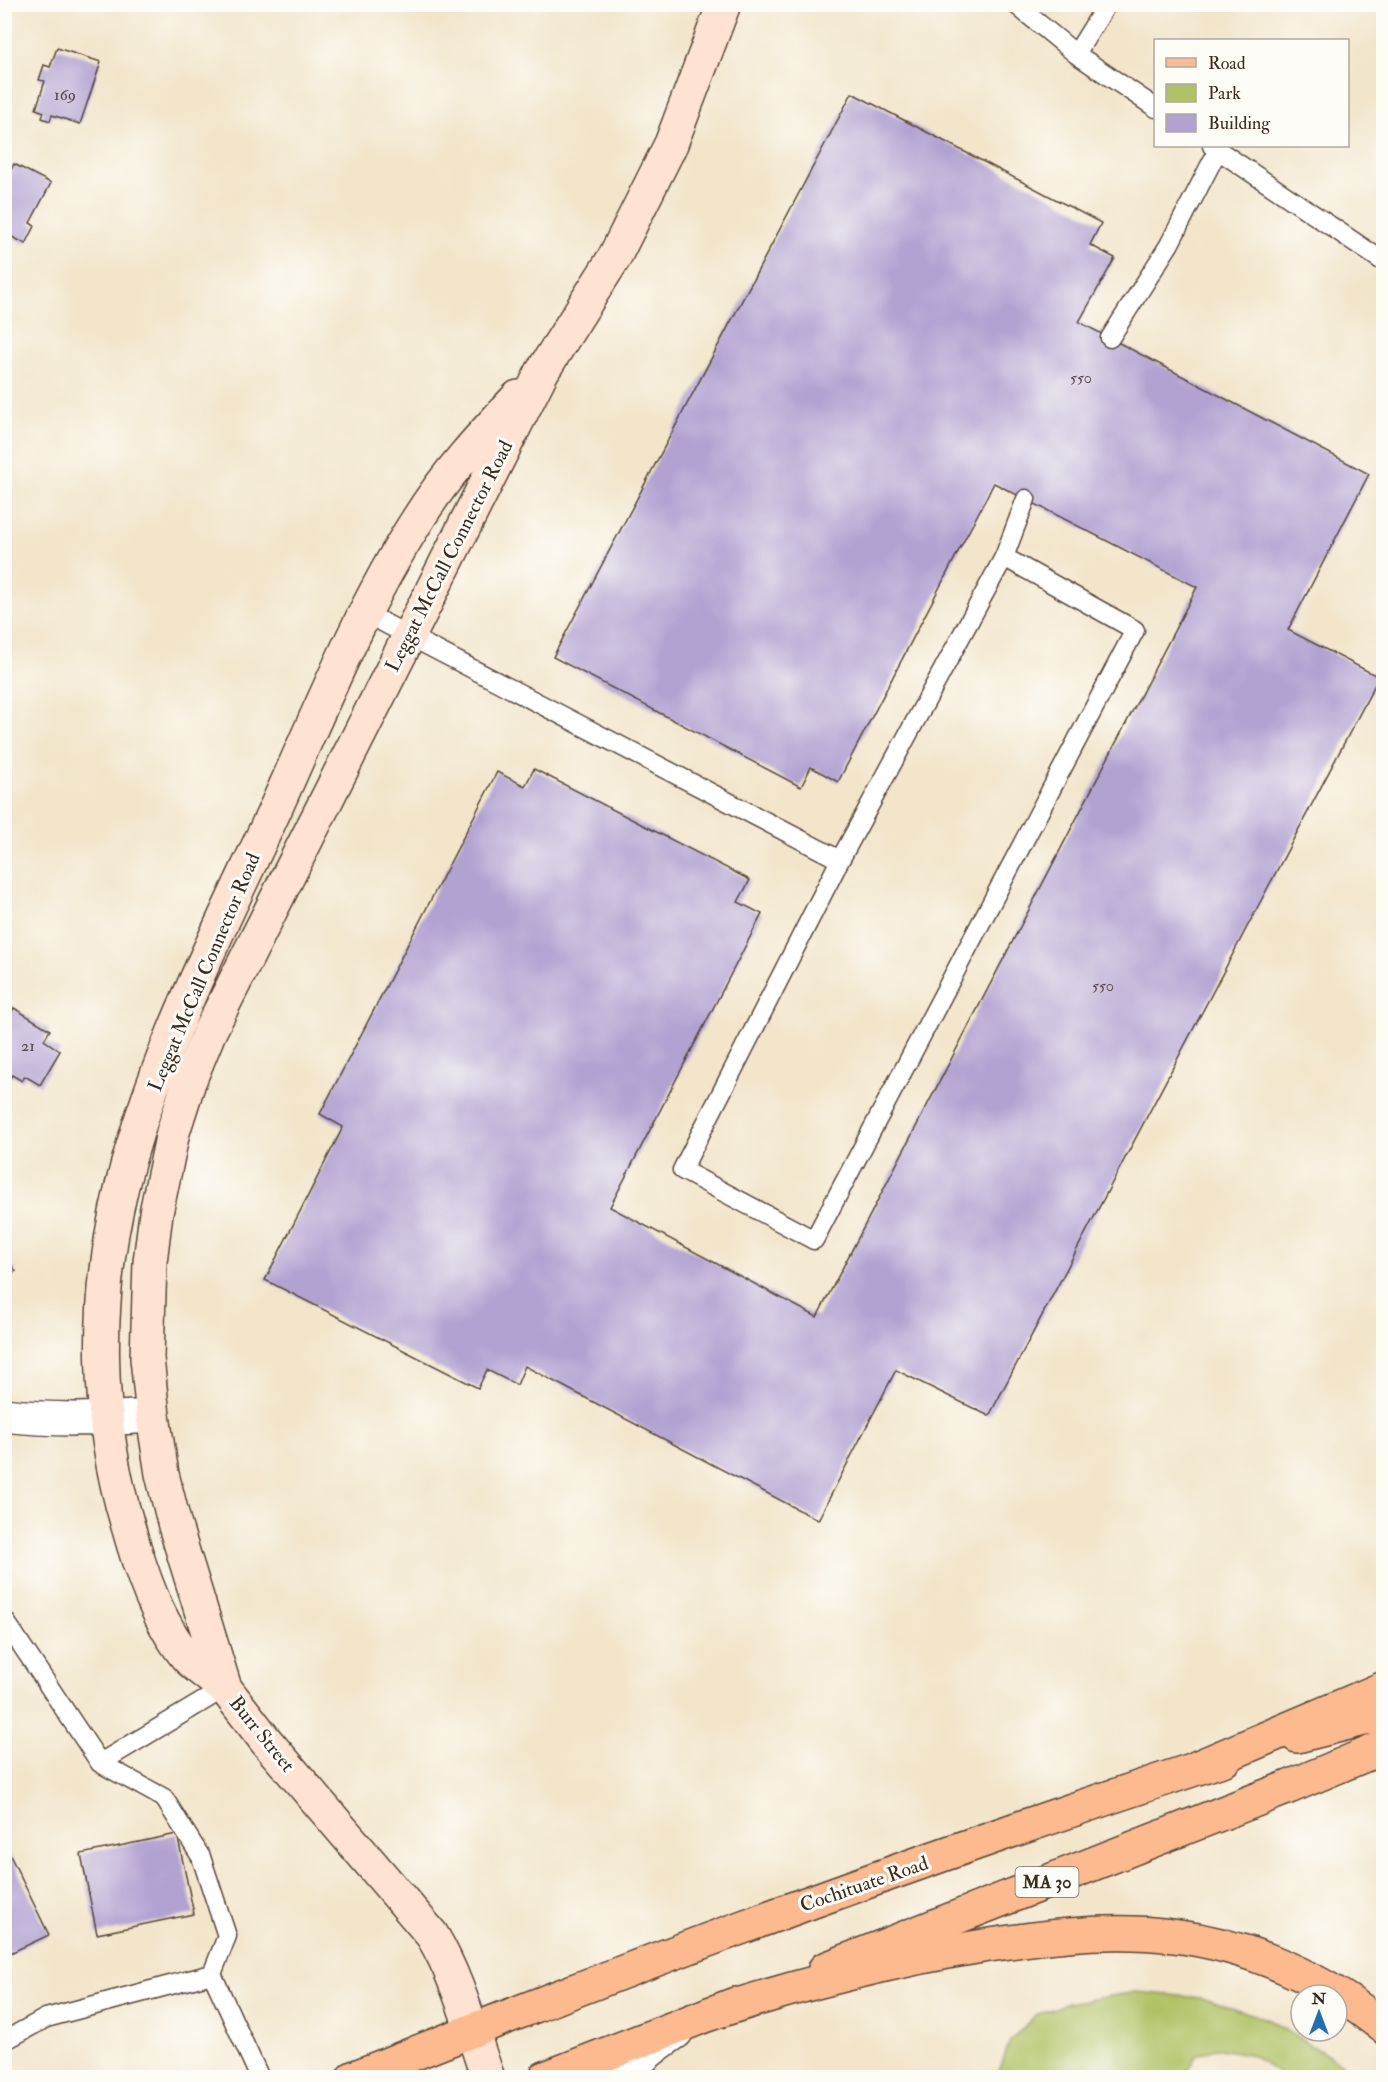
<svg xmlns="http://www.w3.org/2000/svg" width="1388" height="2082" font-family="'IM FELL Double Pica',serif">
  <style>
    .green { fill: #b1c266; stroke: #767642; stroke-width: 1.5 }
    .building { fill: #b2a2d2 }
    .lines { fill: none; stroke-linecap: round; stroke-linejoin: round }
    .lane-casing { stroke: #564638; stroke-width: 21 }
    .street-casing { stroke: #564638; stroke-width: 36 }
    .secondary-casing { stroke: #564638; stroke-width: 36 }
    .primary-casing { stroke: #564638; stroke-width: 36 }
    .highway-casing { stroke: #564638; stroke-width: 36 }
    .lane { stroke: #fff; stroke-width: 18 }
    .street { stroke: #fff; stroke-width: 33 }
    .secondary { stroke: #fee3d2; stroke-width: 33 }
    .primary { stroke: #fcba8e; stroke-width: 33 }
    .highway { stroke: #fcba8e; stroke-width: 33 }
    .labels { text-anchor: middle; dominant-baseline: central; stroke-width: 6; stroke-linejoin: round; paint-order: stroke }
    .number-label { font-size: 16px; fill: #59484b }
    .shield { fill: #fdfcf7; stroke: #75695f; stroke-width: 1.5 }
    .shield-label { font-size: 18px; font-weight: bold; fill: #3b2a1e }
    .street-label { font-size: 20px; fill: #3b2a1e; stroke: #fdfcf7 }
  </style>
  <rect width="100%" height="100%" fill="#fdfcf7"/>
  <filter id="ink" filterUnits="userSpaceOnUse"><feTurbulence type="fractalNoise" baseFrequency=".0167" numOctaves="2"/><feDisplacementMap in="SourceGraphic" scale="12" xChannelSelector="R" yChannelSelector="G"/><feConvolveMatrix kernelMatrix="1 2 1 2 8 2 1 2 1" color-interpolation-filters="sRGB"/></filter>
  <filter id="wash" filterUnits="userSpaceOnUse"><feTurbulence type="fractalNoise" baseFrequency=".008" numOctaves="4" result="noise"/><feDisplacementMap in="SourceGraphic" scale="24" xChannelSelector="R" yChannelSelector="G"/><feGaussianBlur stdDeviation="1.35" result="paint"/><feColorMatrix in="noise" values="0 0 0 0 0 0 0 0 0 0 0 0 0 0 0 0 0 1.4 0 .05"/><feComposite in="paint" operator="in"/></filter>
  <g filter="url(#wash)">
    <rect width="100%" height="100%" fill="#f2e5ca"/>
    <!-- green -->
    <path class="green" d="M1136,1992l66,6 65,21 74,44 16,14h-73l-31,-22 -38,-7 -18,7 -14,22h-186l13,-36 26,-26 32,-12z"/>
    <g id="blocks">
      <!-- building -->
      <path class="building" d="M57,48l44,14 -21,62 -28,-9 -2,6 -8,-3 2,-6 -8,-3 9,-28 -6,-1 5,-15 6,2z
        M852,93l249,130 -11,22 25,13 -36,64 290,152 -81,156 91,47 -390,739 -93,-46 -78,150 -293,-154 -8,19 -30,-15 -9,18 -213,-108 78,-153 -23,-13 177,-342 28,14 9,-17 216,111 -12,22 24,12 -152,293 207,110 380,-730 -203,-104 -156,299 -27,-15 -10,20 -248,-130z
        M14,164l37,19 -21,40 5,3 -9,18 -22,-11v-51z
        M14,1008l36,22 -6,10 16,11 -20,34 -15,-9 -3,5 -10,-6 -6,10 -2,-1v-60z
        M4,1256l12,15 -12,8z
        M177,1834l17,80 -97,20 -16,-80z
        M4,1843l45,92 -45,21z"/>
    </g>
  </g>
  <g filter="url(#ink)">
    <use href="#blocks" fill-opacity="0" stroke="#564638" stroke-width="1.5"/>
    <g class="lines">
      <defs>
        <path id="lane" d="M1015,4l61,50 31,-50
          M1076,54l80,54
          M1212,146l172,116
          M1110,338l59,-93 49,-95
          M1004,557l131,73 -321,610 -132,-70 158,-310z
          M1004,557l22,-58
          M365,613l475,247
          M4,1619l96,144 125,-75
          M100,1763l64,35 37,59 26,79 -15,38 48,104
          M4,2041l42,-23 166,-44"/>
        <path id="street" d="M4,1415c50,6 99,4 149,1
          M623,2078c14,-19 33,-33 53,-46"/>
        <path id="secondary" d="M225,1688c-13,-10 -28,-20 -39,-32 -29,-35 -46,-87 -58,-130 -33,-108 -33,-231 -6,-340 32,-130 95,-251 151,-372 45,-99 86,-203 145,-295 28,-45 64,-84 100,-122
          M488,2078c-17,-48 -30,-100 -56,-143l-166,-194 -41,-53 -50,-162 -13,-52 -9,-58 -6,-58 3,-96 6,-49 17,-81 16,-50 20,-49 333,-661 72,-114 57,-114 53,-140"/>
        <path id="primary" d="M1297,1736l87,-22
          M825,1969l464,-182 95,-40
          M353,2078c287,-116 578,-223 872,-319
          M545,2078l190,-74"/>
        <path id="highway" d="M1198,1767l186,-79
          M709,2014c99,-32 199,-58 301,-72 54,-8 108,-13 163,-6 76,9 151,43 211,91"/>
      </defs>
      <!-- lane casing -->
      <use href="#lane" class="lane-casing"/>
      <!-- street casing -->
      <use href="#street" class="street-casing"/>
      <!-- secondary casing -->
      <use href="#secondary" class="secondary-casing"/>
      <!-- primary casing -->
      <use href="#primary" class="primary-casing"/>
      <!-- highway casing -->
      <use href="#highway" class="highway-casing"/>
      <!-- lane -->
      <use href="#lane" class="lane"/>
      <!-- street -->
      <use href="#street" class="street"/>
      <!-- secondary -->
      <use href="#secondary" class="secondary"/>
      <!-- primary -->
      <use href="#primary" class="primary"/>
      <!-- highway -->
      <use href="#highway" class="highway"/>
    </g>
  </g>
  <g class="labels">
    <!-- number labels -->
    <g class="number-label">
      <text x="65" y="95">169</text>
      <text x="1081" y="378">550</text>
      <text x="1103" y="986">550</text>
      <text x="28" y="1046">21</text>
    </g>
    <!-- shield labels -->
    <rect class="shield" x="1015.5" y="1867" width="63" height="30" rx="4.5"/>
    <g class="shield-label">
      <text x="1047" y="1882">MA 30</text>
    </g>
    <!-- street labels -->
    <g class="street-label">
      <text transform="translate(449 556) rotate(-63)">Leggat McCall Connector Road</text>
      <text transform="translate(204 972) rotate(-67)">Leggat McCall Connector Road</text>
      <text transform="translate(262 1734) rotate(51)">Burr Street</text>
      <text transform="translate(864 1884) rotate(-19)">Cochituate Road</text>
    </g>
  </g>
  <!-- margin -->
  <rect width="1388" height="2082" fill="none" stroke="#fdfcf7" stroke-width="24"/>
  <!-- legend -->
  <rect x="1154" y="39" width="195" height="108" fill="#fdfcf7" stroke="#afa8a0" stroke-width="1.5"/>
  <rect x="1166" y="58" width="30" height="9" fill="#fcba8e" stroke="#afa8a0" stroke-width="1.5"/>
  <text x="1208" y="69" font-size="18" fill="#3b2a1e">Road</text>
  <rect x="1166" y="84" width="30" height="18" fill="#b1c266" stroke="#afa8a0" stroke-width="1.5"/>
  <text x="1208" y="99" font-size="18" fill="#3b2a1e">Park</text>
  <rect x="1166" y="114" width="30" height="18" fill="#b2a2d2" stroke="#afa8a0" stroke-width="1.5"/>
  <text x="1208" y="129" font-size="18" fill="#3b2a1e">Building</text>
  <!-- north arrow -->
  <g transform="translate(1319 2013)"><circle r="28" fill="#fdfcf7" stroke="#afa8a0" stroke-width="1.5"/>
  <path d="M0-4.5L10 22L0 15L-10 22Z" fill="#1f6fb2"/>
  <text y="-9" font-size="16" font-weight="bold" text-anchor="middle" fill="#3b2a1e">N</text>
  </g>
</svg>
